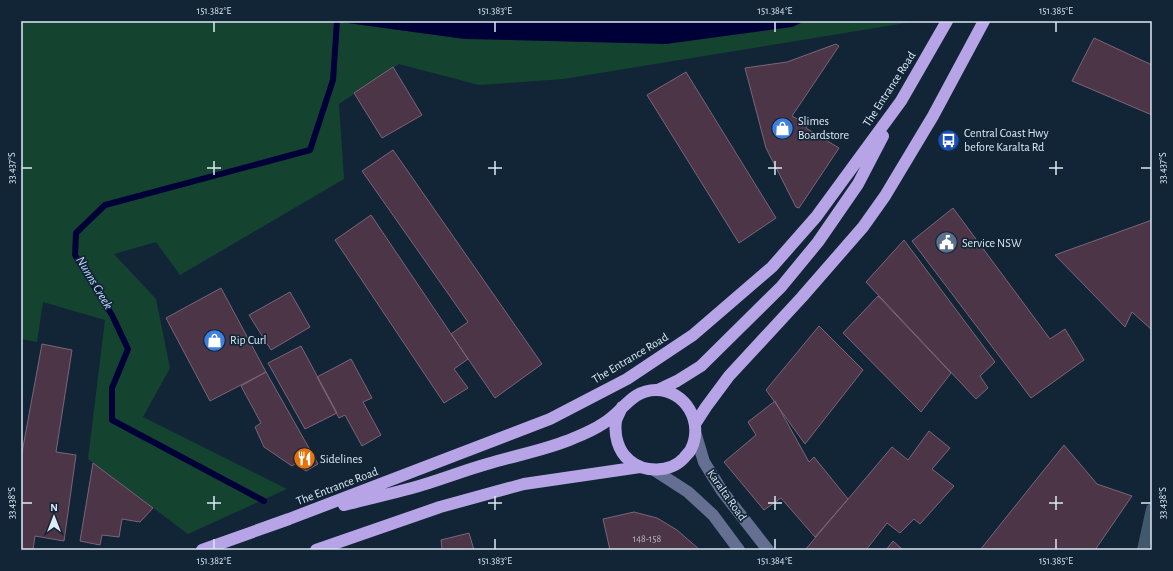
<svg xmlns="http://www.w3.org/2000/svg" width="1173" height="571" font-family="'Alegreya Sans',sans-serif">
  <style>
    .green { fill: #144430 }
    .water { fill: #000038 }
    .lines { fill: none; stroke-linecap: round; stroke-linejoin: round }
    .stream { stroke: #000038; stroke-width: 6 }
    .building { fill: #4b3547; stroke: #7d6478 }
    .street { stroke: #42586c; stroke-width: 12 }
    .secondary { stroke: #656f91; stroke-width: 12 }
    .highway { stroke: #b7a4e7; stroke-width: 12 }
    .ticks { fill: none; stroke: #dde9f5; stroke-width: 1.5 }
    .labels { text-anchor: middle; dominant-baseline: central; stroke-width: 3.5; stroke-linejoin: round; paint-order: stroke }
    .number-label { font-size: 10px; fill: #b8bcca }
    .street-label { font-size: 12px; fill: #dde9f5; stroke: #112537 }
    .poi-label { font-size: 12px; fill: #dde9f5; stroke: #112537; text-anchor: start }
    .water-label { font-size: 13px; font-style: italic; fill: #c2d8fe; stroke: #112537 }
    .neatline { fill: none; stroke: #dde9f5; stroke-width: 1.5 }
    .ticks-label { font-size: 10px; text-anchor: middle; fill: #dde9f5 }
  </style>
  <rect width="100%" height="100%" fill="#112537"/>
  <!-- green -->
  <path class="green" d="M21,21h312l132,18 327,-12 13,-6h113l-355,58 -84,6 -80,-21 -60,40 5,75 -164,96 -24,-33 -42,12 42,45 14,69 -27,49 144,72 -99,45 -100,-75 17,-139 -62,-18 -6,40 -16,-3z"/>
  <!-- water -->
  <path class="water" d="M333,21h472l-13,6 -126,17 -201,-5z"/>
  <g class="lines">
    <!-- stream -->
    <path class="stream" d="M264,501l-152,-81v-32l16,-39 -16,-34 -37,-60 1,-22 29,-28 205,-55 23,-70 4,-59"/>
  </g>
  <!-- building -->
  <path class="building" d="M1094,38l58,27v50l-80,-34z
    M836,44l3,2 -47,70 16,9 -2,3 33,20 -40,60 -3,-1 -30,-59 -21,-80 42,-6z
    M393,67l29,48 -40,23 -28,-45z
    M686,72l90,146 -37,25 -92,-148z
    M393,150l149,214 -47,34 -44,-64 17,-12 -106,-151z
    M953,208l97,131 15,-10 19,31 -53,38 -119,-157z
    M371,215l97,144 -14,10 14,19 -24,15 -109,-163z
    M1152,220v110l-20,-18 -7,15 -70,-72z
    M904,240l91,122 -15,14 8,12 -12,11 -110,-117z
    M221,288l45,84 -56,29 -44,-83z
    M290,292l20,35 -39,23 -22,-35z
    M878,296l73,77 -30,39 -78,-79z
    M819,326l44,44 -58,74 -39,-54z
    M42,344l30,6 -16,102 20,3 -12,86 -29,-5 -2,14h-12v-92z
    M301,346l36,67 -32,16 -37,-66z
    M351,359l21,39 -9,4 18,33 -19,11 -17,-31 -6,3 -22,-41z
    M266,372l52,92 -12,7 -11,-7 -3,2 -28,-19 -9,-20 6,-4 -20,-37z
    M775,401l34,61 5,-5 34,42 -33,38 -34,-39 -17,12 -40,-48 32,-27 -8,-13z
    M929,431l21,17 -18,21 22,17 -34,38 -6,-5 -14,14 -13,-10 -21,27h-61l87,-103 16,13z
    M1064,445l33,39 35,12 -37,54h-115z
    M93,463l60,45 -13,14 -18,-3 -3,18 -17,-2 -2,10 -20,-4z
    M634,512l23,6 20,12 23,20h-90l-7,-31z
    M469,533l5,17h-36l4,-1 -1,-9z
    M893,541l10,9h-17z"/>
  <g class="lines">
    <!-- street -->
    <path class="street" d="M1143,550l9,-41"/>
    <!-- secondary -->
    <path class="secondary" d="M696,435l8,27 18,29 46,59
      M654,470l34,22 25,23 26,35"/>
    <!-- highway -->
    <path class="highway" d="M658,390l19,-9 24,-15 80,-79 37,-45 40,-58 25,-48
      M695,424l11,-17 23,-31 73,-79 61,-70 22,-31 48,-80 51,-95
      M344,505c23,-6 46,-11 68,-17 26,-7 50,-17 75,-24 29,-9 60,-14 87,-26 10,-4 21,-9 30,-15 19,-11 27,-33 52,-33 30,0 48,33 35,59 -1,3 -5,6 -7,9 -14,15 -40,15 -55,2 -11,-9 -15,-25 -13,-39 1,-4 4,-9 6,-14
      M202,550l87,-31 261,-100 77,-40 66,-44 79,-68 44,-50 85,-116 46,-80
      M316,550l124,-43 84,-23 116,-17"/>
  </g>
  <!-- ticks -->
  <path class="ticks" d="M214,22v10M495,22v10M775,22v10M1056,22v10M214,161v14M495,161v14M775,161v14M1056,161v14M22,168h10M207,168h14M488,168h14M768,168h14M1049,168h14M1141,168h10M214,496v14M495,496v14M775,496v14M1056,496v14M22,503h10M207,503h14M488,503h14M768,503h14M1049,503h14M1141,503h10M214,539v10M495,539v10M775,539v10M1056,539v10"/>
  <!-- icons -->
  <defs>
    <symbol id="shop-disc" viewBox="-11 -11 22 22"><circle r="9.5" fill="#3f7fe0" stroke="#112537"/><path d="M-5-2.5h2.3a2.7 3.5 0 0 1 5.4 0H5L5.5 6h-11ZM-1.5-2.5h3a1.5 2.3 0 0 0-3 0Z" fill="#fff"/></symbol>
    <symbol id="bus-disc" viewBox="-11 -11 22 22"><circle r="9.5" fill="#1a4fb4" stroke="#112537"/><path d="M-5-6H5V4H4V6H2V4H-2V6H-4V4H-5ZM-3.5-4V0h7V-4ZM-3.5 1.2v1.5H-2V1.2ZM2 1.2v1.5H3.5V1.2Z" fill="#fff"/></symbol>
    <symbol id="civic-disc" viewBox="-11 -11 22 22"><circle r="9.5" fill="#5c6f8a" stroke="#112537"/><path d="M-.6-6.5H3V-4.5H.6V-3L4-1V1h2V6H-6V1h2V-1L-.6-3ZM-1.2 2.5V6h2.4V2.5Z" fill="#fff"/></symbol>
    <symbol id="restaurant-disc" viewBox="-11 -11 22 22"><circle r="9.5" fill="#e8710a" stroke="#112537"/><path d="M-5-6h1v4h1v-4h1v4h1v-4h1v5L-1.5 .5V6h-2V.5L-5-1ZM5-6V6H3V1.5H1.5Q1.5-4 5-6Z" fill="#fff"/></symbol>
  </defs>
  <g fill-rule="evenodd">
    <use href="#shop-disc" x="770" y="116" width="25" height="25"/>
    <use href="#bus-disc" x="936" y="128" width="25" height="25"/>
    <use href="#civic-disc" x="934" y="230" width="25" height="25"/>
    <use href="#shop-disc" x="202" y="328" width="25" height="25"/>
    <use href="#restaurant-disc" x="292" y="446" width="25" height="25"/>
  </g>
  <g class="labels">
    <!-- number labels -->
    <g class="number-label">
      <text x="647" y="539">148-158</text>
    </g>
    <!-- street labels -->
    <g class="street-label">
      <text transform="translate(889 89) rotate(-57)">The Entrance Road</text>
      <text transform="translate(630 358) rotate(-31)">The Entrance Road</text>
      <text transform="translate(337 486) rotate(-21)">The Entrance Road</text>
      <text transform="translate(727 495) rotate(55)">Karalta Road</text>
    </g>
    <!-- poi labels -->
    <g class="poi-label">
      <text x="798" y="121">Slimes<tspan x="798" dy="14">Boardstore</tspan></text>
      <text x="964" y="133">Central Coast Hwy<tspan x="964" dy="14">before Karalta Rd</tspan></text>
      <text x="962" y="243">Service NSW</text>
      <text x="230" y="340">Rip Curl</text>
      <text x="320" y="459">Sidelines</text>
    </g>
    <!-- water labels -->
    <g class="water-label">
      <text transform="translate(94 283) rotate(59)">Nunns Creek</text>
    </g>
  </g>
  <!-- border -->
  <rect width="1173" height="571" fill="none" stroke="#112537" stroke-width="44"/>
  <!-- north arrow -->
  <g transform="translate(54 517)" stroke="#112537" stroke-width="3" paint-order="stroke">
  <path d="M0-3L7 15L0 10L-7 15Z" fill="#dde9f5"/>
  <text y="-6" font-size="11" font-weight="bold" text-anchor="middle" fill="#dde9f5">N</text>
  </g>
  <rect x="22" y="22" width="1129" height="527" class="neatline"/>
  <g class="ticks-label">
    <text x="214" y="14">151.382°E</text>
    <text x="495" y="14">151.383°E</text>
    <text x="775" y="14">151.384°E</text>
    <text x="1056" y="14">151.385°E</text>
    <text transform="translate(11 168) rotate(-90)" y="4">33.437°S</text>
    <text transform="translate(1162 168) rotate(-90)" y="4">33.437°S</text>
    <text transform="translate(11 503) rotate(-90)" y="4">33.438°S</text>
    <text transform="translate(1162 503) rotate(-90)" y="4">33.438°S</text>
    <text x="214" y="564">151.382°E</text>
    <text x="495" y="564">151.383°E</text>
    <text x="775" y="564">151.384°E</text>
    <text x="1056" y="564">151.385°E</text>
  </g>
</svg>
